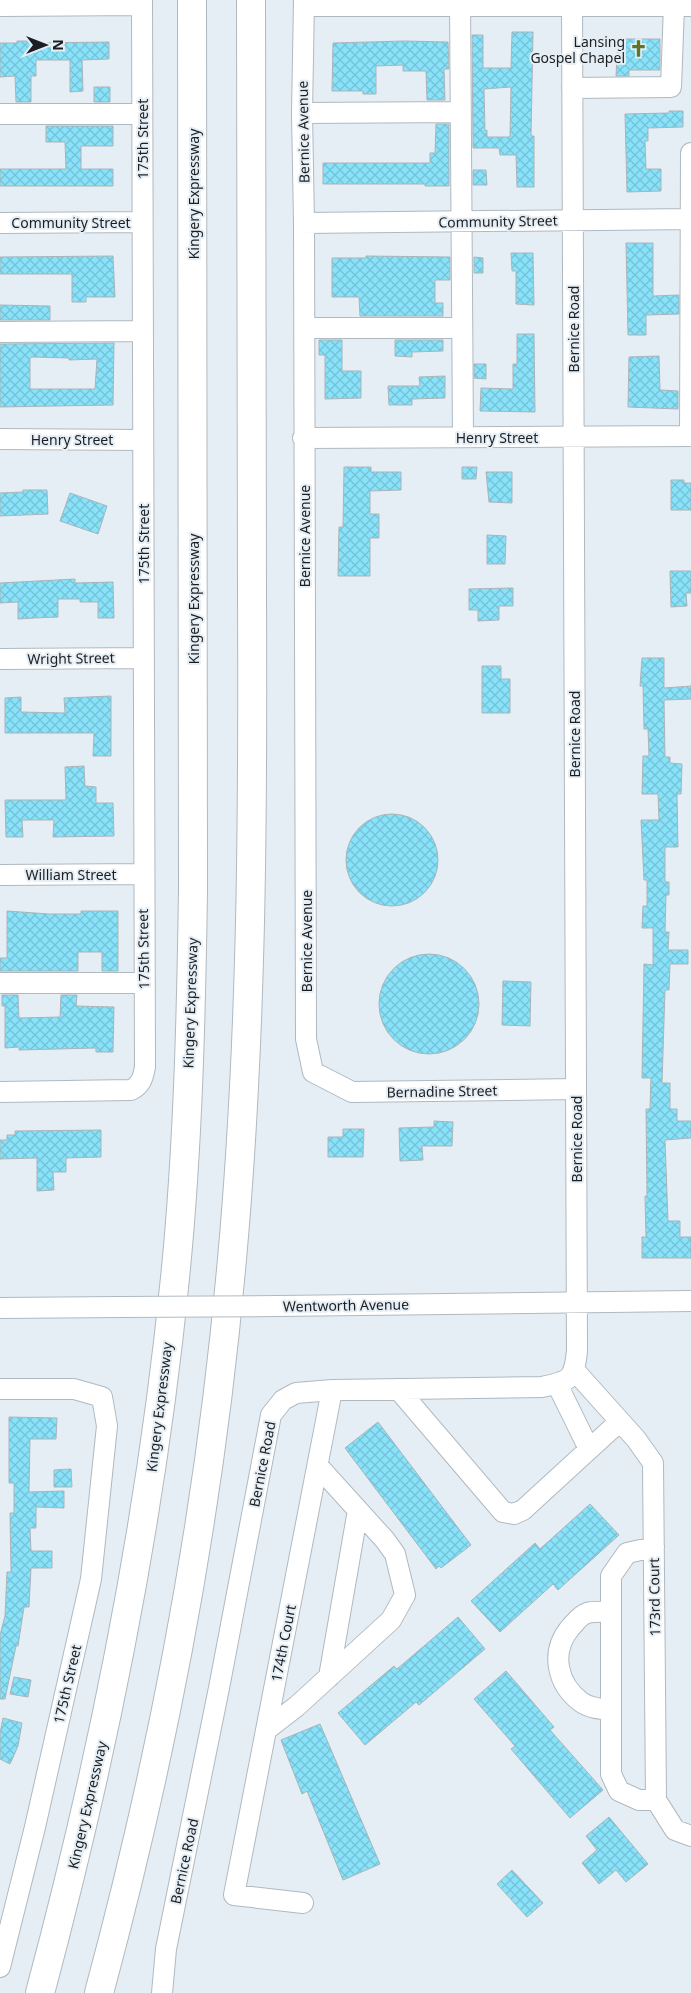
<svg xmlns="http://www.w3.org/2000/svg" width="691" height="1993" font-family="'Noto Sans',sans-serif">
  <style>
    .building { fill: url(#building-cross-hatch); stroke: #a9b5b8; fill-rule: evenodd }
    .lines { fill: none; stroke-linecap: round; stroke-linejoin: round }
    .minor-casing { stroke: #b0b9c0; stroke-width: 22 }
    .highway-casing { stroke: #b0b9c0; stroke-width: 30 }
    .minor { stroke: #fff; stroke-width: 20 }
    .highway { stroke: #fff; stroke-width: 28 }
    .minor-bridge-casing { stroke: #b0b9c0; stroke-width: 22; stroke-linecap: butt }
    .minor-bridge { stroke: #fff; stroke-width: 20 }
    .labels { text-anchor: middle; dominant-baseline: central; stroke-width: 4; stroke-linejoin: round; paint-order: stroke }
    .poi-label { font-size: 14px; fill: #1c1f22; stroke: #e5eef5; text-anchor: end }
    .street-label { font-size: 14px; fill: #1c1f22; stroke: #e5eef5 }
  </style>
  <defs>
    <pattern id="building-cross-hatch" width="8" height="8" patternUnits="userSpaceOnUse" patternTransform="scale(1.25)"><rect width="8" height="8" fill="#88e2f9"/><path d="M0 0l8 8M0 8l8-8" fill="none" stroke="#75c1d5"/></pattern>
  </defs>
  <rect width="100%" height="100%" fill="#e5eef5"/>
  <!-- building -->
  <path class="building" d="M512,32h21l-2,104h3v51h-17l-1,-32h-16l-1,-7h-26l-1,-113h11v33h28zM511,87l-1,50h-23v-7l-2,1 -1,-42z
    M618,39h42v31h-31v6h-13z
    M17,41h19v2l73,-1v17l-27,1 1,31 -13,1v-32h-34v16h-5v26h-15l-1,-26 -15,1v-34h17z
    M404,41l44,1 1,27h-5l1,31h-18l-1,-29h-23v-6l-27,1v28h-13v-3h-31l1,-48z
    M94,87h16v15h-16z
    M669,111h14v16l-35,1v13h-3l1,28h15v22l-34,1 -2,-78 44,-1z
    M436,124h13v62h-24v-2h-102v-21h107v-10h5z
    M46,126h67v20h-32v23h32v17h-113v-17h66l-1,-27h-19z
    M473,170h13l1,15h-14z
    M626,243h27v53l26,-1v19l-33,1v20h-18z
    M511,253h22l1,52 -18,-1v-33h-4z
    M113,256l2,41h-29v5h-14v-28h-72v-17z
    M366,256l84,1v23h-15v23h8v13h-83l-1,-19h-27v-39h34z
    M474,257l9,1v15h-9z
    M0,305l50,1v14h-50z
    M517,334h17l1,78 -55,-1 1,-23 32,1v-25h4z
    M319,340h23v31h19v27l-36,1v-44h-6z
    M395,340h48v11l-31,1v5l-17,-1z
    M114,343l-1,62 -113,2v-63zM32,357l37,1v2l28,-1 -2,30h-65v-31z
    M659,356l1,34 18,1v18l-50,-2 1,-50z
    M474,364h12v15l-12,-1z
    M445,376v22l-33,1v6h-23l-1,-19h32l-1,-9z
    M344,467h27v5h30v18l-31,1v23h9v24h-9v38h-32l1,-49h4z
    M462,467h15l-1,12h-14z
    M486,472h26v31l-23,-1z
    M671,480h13v3h7v27h-20z
    M23,490h24l1,24 -48,2v-23l23,-1z
    M70,493l37,13 -9,28 -38,-13z
    M487,535l19,1 -1,28h-18z
    M670,571h21v22h-5l1,13 -16,1z
    M75,579v4l38,-1 1,36h-16v-16h-18v-3h-22v18l-24,1 -16,1v-17l-18,1v-20z
    M513,588v18h-14v14l-21,1v-11h-9v-21z
    M642,658h22v30l27,-2v13l-27,1 1,57h5v6l12,1 -1,30h-4l1,53h-13v35h4v13h-3l-1,37h4l-1,18h20v14h-18l-1,26h-4l-3,93h8v26h7v12h14v17l-26,2 3,81h12v16h11v21h-49v-21h4l-1,-41h2l-1,-87h4l1,-31h-9l2,-114 9,1v-37h-11l1,-22h4v-26h-3l-3,-60h18l-1,-26h-16l1,-38h6l-1,-27h-4l-1,-43h-3z
    M482,666h19v13h9v34h-28z
    M111,696v60h-18l1,-23h-89v-35l16,-1v15l44,1 -1,-15z
    M84,766l1,20 11,1v16h17l1,33 -61,1 1,-17h-32l1,17h-17l-1,-37h61l-1,-33z
    M346 860a46 46 0 1 1 92 0a46 46 0 1 1-92 0Z
    M7,911l42,3h32v-3h37v60h-16v-19h-24v19h-78v-13h7z
    M379 1004a50 50 0 1 1 100 0a50 50 0 1 1-100 0Z
    M503,981l28,1 -1,44 -28,-1z
    M2,995h16l1,23 41,-1 1,-22h16l-1,11 38,1 -1,45h-17v-4l-77,2v-3l-14,1v-42h-3z
    M434,1121l19,1 -1,24h-30l1,14 -23,1 -1,-33 35,-1z
    M343,1129h21l-1,28h-35v-20h15z
    M101,1130v27l-35,1v14h-13l1,18 -17,1v-33l-37,1v-19h7v-5h8v-4z
    M9,1417l48,1 -1,21h-26l-1,53 35,-1v17l-28,-1v21h-6l1,23h21v17h-21l-2,39h-5l-6,39h-2l-11,53h-5v-64l5,-19 2,-44h4l-1,-59h4v-30h-5z
    M378,1422l93,123 -30,23 -2,-2 -3,3 -91,-121z
    M71,1469l1,18h-18v-17z
    M590,1504l29,31 -61,55 -5,-6 -53,48 -29,-31 64,-58 5,6z
    M458,1617l27,32 -66,56 -3,-3 -51,43 -27,-32 56,-47 3,3z
    M506,1671l48,56 -4,3 53,60 -33,28 -59,-69 4,-3 -41,-47z
    M14,1677l17,3 -3,17 -18,-3z
    M3,1718l19,5 -4,23 -8,18 -10,-5v-26z
    M320,1724l60,140 -37,16 -36,-89 -5,3 -21,-54z
    M609,1817l39,47 -22,18 -10,-12 -17,14 -17,-21 15,-13 -11,-14z
    M512,1870l31,33 -16,14 -30,-33z"/>
  <g class="lines">
    <defs>
      <path id="minor" d="M304,0l-2,113 2,110 2,816 7,33 39,20 224,-3
        M460,0l3,437
        M0,6l142,-1
        M304,6h387
        M572,88l99,-1 3,-81
        M302,113l158,-1
        M0,114h142
        M0,223l142,-1
        M304,223l387,-4
        M304,328h158
        M0,332l143,-1
        M690,436l1,-283
        M303,438l388,-2
        M0,439l143,1
        M0,659l143,-1
        M0,875l143,-1
        M0,983h144
        M0,1092l131,-2c10,-5 12,-12 14,-23l-3,-1067
        M278,1306l413,-5
        M0,1308l120,-1
        M575,1371l61,68 17,24 3,337 19,30 16,6
        M557,1384l32,65
        M0,1389h74l28,8 5,29 -16,153 -56,248 -35,140
        M398,1389l105,123 11,2 9,-4 96,-88
        M654,1547l-27,6 -16,23v198l8,17 20,9h17
        M610,1612c-7,0 -15,-1 -23,1 -7,2 -12,10 -17,15 -20,24 -13,56 11,74 8,6 20,7 30,8
        M329,1677l29,-167
        M266,1730l31,-24 94,-86 14,-25 -10,-41 -10,-14 -67,-74
        M303,1903l-69,-8 98,-505
        M162,1993l4,-44 53,-261 52,-273 12,-15 13,-7 36,-3 210,-3c28,-6 32,-7 35,-36l-5,-1351"/>
      <path id="highway" d="M40,1993c63,-235 111,-473 135,-715 13,-129 16,-258 18,-387l-1,-891
        M99,1993c64,-237 110,-479 132,-723 21,-225 22,-450 21,-675 0,-198 -1,-397 -1,-595"/>
    </defs>
    <!-- minor casing -->
    <use href="#minor" class="minor-casing"/>
    <!-- highway casing -->
    <use href="#highway" class="highway-casing"/>
    <!-- minor -->
    <use href="#minor" class="minor"/>
    <!-- highway -->
    <use href="#highway" class="highway"/>
    <defs>
      <path id="minor-bridge" d="M120,1307l158,-1"/>
    </defs>
    <!-- minor-bridge casing -->
    <use href="#minor-bridge" class="minor-bridge-casing"/>
    <!-- minor-bridge -->
    <use href="#minor-bridge" class="minor-bridge"/>
  </g>
  <!-- icons -->
  <defs>
    <symbol id="church-bare" viewBox="-9 -9 18 18"><path d="M-1.2-6h2.4v3.5h3.3v2.4h-3.3V6h-2.4V-.1h-3.3v-2.4h3.3Z" fill="#607525" stroke="#e5eef5" stroke-width="2.5" paint-order="stroke"/></symbol>
  </defs>
  <g fill-rule="evenodd">
    <use href="#church-bare" x="626" y="36" width="25" height="25"/>
  </g>
  <g class="labels">
    <!-- poi labels -->
    <g class="poi-label">
      <text x="625" y="41">Lansing<tspan x="625" dy="16">Gospel Chapel</tspan></text>
    </g>
    <!-- street labels -->
    <g class="street-label">
      <text transform="translate(303 132) rotate(-91)">Bernice Avenue</text>
      <text transform="translate(142 139) rotate(-90)">175th Street</text>
      <text transform="translate(193 194) rotate(-90)">Kingery Expressway</text>
      <text transform="translate(498 221) rotate(-1)">Community Street</text>
      <text x="71" y="222">Community Street</text>
      <text transform="translate(573 329) rotate(-90)">Bernice Road</text>
      <text x="497" y="437">Henry Street</text>
      <text x="72" y="439">Henry Street</text>
      <text transform="translate(304 536) rotate(-90)">Bernice Avenue</text>
      <text transform="translate(143 544) rotate(-90)">175th Street</text>
      <text transform="translate(193 599) rotate(-90)">Kingery Expressway</text>
      <text transform="translate(71 658) rotate(-1)">Wright Street</text>
      <text transform="translate(574 734) rotate(-90)">Bernice Road</text>
      <text x="71" y="874">William Street</text>
      <text transform="translate(306 941) rotate(-90)">Bernice Avenue</text>
      <text transform="translate(143 949) rotate(-91)">175th Street</text>
      <text transform="translate(190 1003) rotate(-88)">Kingery Expressway</text>
      <text transform="translate(442 1091) rotate(-1)">Bernadine Street</text>
      <text transform="translate(576 1139) rotate(-90)">Bernice Road</text>
      <text transform="translate(346 1305) rotate(-1)">Wentworth Avenue</text>
      <text transform="translate(159 1407) rotate(-83)">Kingery Expressway</text>
      <text transform="translate(262 1464) rotate(-79)">Bernice Road</text>
      <text transform="translate(654 1597) rotate(-91)">173rd Court</text>
      <text transform="translate(283 1643) rotate(-79)">174th Court</text>
      <text transform="translate(67 1684) rotate(-77)">175th Street</text>
      <text transform="translate(87 1805) rotate(-77)">Kingery Expressway</text>
      <text transform="translate(184 1861) rotate(-78)">Bernice Road</text>
    </g>
  </g>
  <!-- north arrow -->
  <g transform="translate(45 45) rotate(90)" stroke="#e5eef5" stroke-width="4" paint-order="stroke">
  <path d="M0-4L9 19L0 12L-9 19Z" fill="#1c1f22"/>
  <text y="-8" font-size="14" font-weight="bold" text-anchor="middle" fill="#1c1f22">N</text>
  </g>
</svg>
